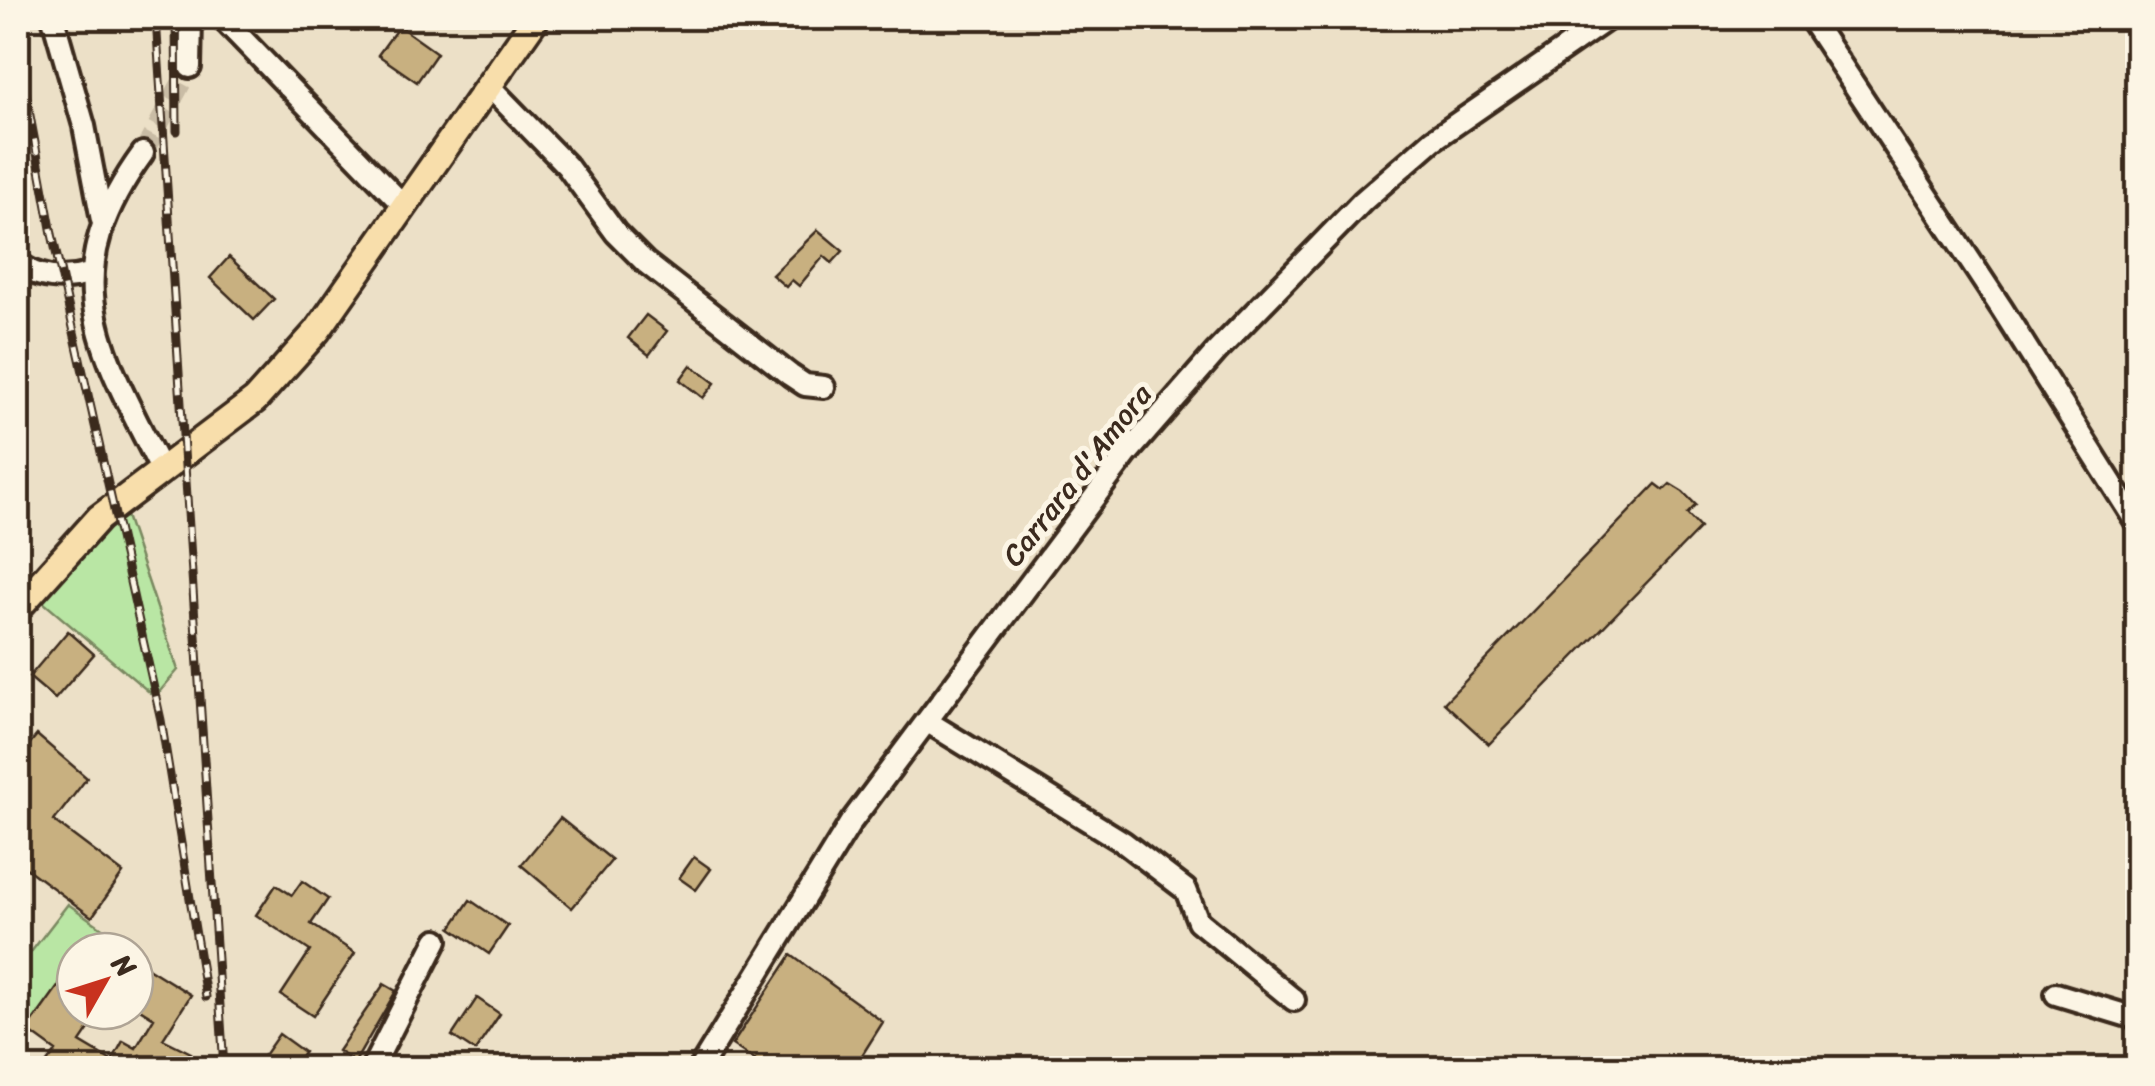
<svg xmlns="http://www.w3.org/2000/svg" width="2155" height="1086" font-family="Sriracha,sans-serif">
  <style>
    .green { fill: #b9e6a4; stroke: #7a8861; stroke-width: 2.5 }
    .building { fill: #c8b080; stroke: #3b2a1e; stroke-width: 2.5 }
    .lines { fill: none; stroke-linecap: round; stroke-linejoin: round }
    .minor-tunnel { stroke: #c9bca5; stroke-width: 20; stroke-dasharray: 20 10; stroke-linecap: butt }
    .minor-casing { stroke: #3b2a1e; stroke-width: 28 }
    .major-casing { stroke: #3b2a1e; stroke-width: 32 }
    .minor { stroke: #fcf5e5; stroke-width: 20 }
    .major { stroke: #f8deab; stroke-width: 25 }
    .rail-casing { stroke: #3b2a1e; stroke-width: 9 }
    .rail { stroke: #fcf5e5; stroke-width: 5; stroke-dasharray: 15; stroke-linecap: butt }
    .labels { text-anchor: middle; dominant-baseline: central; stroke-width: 10; stroke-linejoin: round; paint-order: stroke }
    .street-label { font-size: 30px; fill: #3b2a1e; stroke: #fcf5e5 }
  </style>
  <rect width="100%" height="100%" fill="#ece0c7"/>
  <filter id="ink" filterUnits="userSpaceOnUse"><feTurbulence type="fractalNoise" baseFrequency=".01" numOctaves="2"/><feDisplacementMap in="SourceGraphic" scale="20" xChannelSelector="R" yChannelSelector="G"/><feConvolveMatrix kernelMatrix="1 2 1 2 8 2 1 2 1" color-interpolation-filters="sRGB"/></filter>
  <g filter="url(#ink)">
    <!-- green -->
    <path class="green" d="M121,501l57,169 -23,27 -124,-105z
      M68,904l67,47h-60v29l-8,-5 -36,49 -13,-11v-44z"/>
    <!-- building -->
    <path class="building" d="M399,26l38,27 -20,29 -39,-27z
      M818,230l25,21 -11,12 -8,-7 -25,30 -7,-6 -6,7 -14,-12z
      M229,257l45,42 -20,21 -44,-42z
      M646,315l21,16 -18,24 -21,-17z
      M691,365l24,18 -12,15 -23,-18z
      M1656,484l8,6 6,-6 13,8 13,13 -9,9 13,14 -211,216 -45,-41z
      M68,631l26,23 -39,45 -26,-22z
      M37,735l50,43 -33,43 69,52 -31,44 -74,-55v-104z
      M560,818l52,42 -40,48 -51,-43z
      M694,857l17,12 -15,21 -17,-12z
      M302,881l26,18 -17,25 44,29 -42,63 -32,-21 29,-44 -54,-36 20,-30 16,10z
      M470,900l38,26 -19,28 -38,-26z
      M791,955l92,67 -29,46h-87l-35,-23z
      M135,960l56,35 -28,44 28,14 -8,15h-17l-26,-13 -8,13h-89l13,-17 -29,-21 40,-56 8,6v31h26l-21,31 32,19 11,-20 13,7 18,-30 -19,-12z
      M384,984l12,7 -41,71 -17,-11z
      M477,998l23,16 -25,37 -23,-15z
      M279,1034l25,18 -11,16h-21l-12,-7z"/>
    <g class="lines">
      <!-- minor-tunnel -->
      <path class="minor-tunnel" d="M143,153l47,-86"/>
      <defs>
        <path id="minor" d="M53,18l31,108 18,94
          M222,18l182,188
          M1810,18l192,291 136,216
          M190,67l1,-49
          M488,85l79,81 49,67 29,29 145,113 15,10 19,2
          M143,153c-91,125 -43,195 19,318
          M18,262c17,17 48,19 71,12
          M928,722l195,120 63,48 12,31 96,79
          M2056,994l82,25
          M372,1068l65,-128
          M700,1068l151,-246 275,-367 90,-103 147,-151 70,-61 176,-122"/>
        <path id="major" d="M18,608l81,-90 156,-118 62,-69 219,-313"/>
      </defs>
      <!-- minor casing -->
      <use href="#minor" class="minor-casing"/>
      <!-- major casing -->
      <use href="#major" class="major-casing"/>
      <!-- minor -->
      <use href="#minor" class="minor"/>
      <!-- major -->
      <use href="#major" class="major"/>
      <defs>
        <path id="rail" d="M156,18l68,1050
          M176,18l1,113
          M18,51l34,183 109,486 45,277"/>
      </defs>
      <!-- rail casing -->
      <use href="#rail" class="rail-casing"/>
      <!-- rail -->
      <use href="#rail" class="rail"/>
    </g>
  </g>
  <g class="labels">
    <!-- street labels -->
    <g class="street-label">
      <text transform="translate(1077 475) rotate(-52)">Carrara d'Amora</text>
    </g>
  </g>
  <!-- margin -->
  <rect width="2155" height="1086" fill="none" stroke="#fcf5e5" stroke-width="60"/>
  <rect x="30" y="30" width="2095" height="1026" fill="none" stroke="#3b2a1e" stroke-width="4" filter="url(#ink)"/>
  <!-- north arrow -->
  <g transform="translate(105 981) rotate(51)"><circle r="48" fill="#fcf5e5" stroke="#afa495" stroke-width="2.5"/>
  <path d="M0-8L18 38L0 25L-18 38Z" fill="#c8321e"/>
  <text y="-15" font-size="28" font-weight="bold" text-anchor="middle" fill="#3b2a1e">N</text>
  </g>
</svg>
